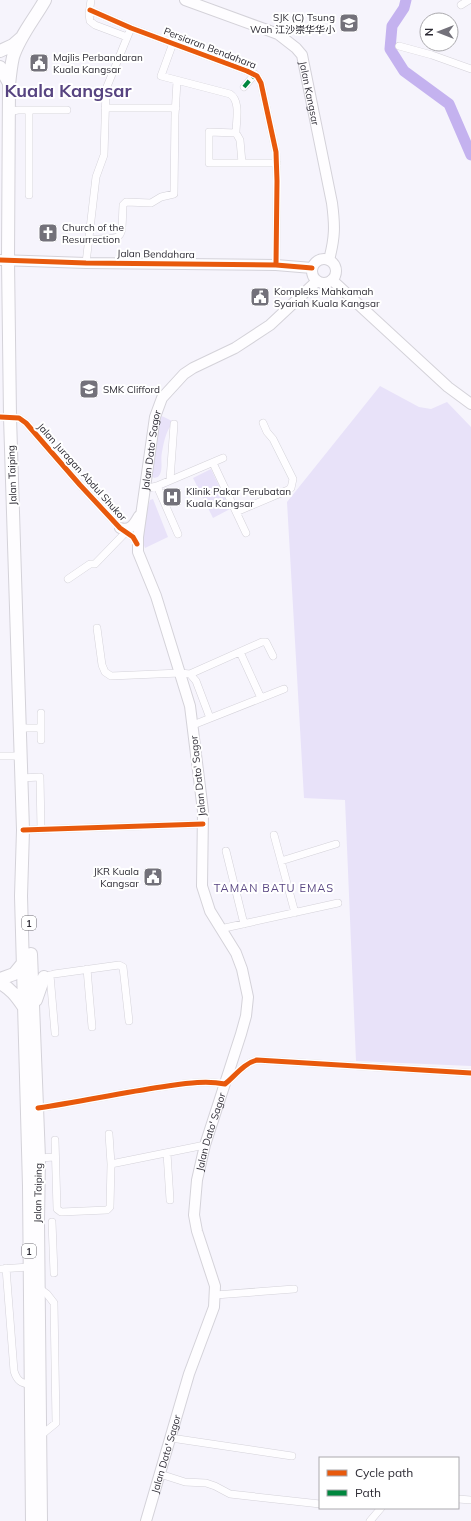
<svg xmlns="http://www.w3.org/2000/svg" width="471" height="1521" font-family="Mulish,'Noto Sans SC',sans-serif">
  <style>
    .green { fill: #e8e2f9 }
    .lines { fill: none; stroke-linecap: round; stroke-linejoin: round }
    .river { stroke: #c4b2ef; stroke-width: 11 }
    .street-casing { stroke: #d4d2d9; stroke-width: 8 }
    .secondary-casing { stroke: #d4d2d9; stroke-width: 12 }
    .highway-casing { stroke: #d4d2d9; stroke-width: 14 }
    .street { stroke: #fefdff; stroke-width: 7 }
    .secondary { stroke: #fefdff; stroke-width: 10 }
    .highway { stroke: #fefdff; stroke-width: 12 }
    .quiet { stroke: #00873e; stroke-width: 4; stroke-dasharray: 8 4; stroke-linecap: butt }
    .cycleway-casing { stroke: #fff; stroke-width: 8 }
    .cycleway { stroke: #e8590c; stroke-width: 5 }
    .labels { text-anchor: middle; dominant-baseline: central; stroke-width: 4; stroke-linejoin: round; paint-order: stroke }
    .shield { fill: #fff; stroke: #6c6b71; stroke-width: 1 }
    .shield-label { font-size: 9px; font-weight: bold; fill: #2d2b34 }
    .poi-label { font-size: 10px; fill: #2d2b34; stroke: #fff; text-anchor: start }
    .street-label { font-size: 10px; fill: #2d2b34; stroke: #fff }
    .neighbourhood-label { font-size: 11px; letter-spacing: 1px; fill: #574481; stroke: #fff }
    .town-label { font-size: 18px; font-weight: bold; fill: #574481; stroke: #fff }
  </style>
  <rect width="100%" height="100%" fill="#f6f4fc"/>
  <!-- green -->
  <path class="green" d="M380,386l39,21 12,2 16,-7 24,25v639l-115,-5 -11,-261 -41,-2 -17,-296z
    M161,416l3,1 10,5c-8,7 -10,20 -12,30 -2,8 2,19 -4,25l-4,1 -2,-2 7,-57z
    M211,469l19,40 -17,9 -20,-40z
    M153,499l15,38 -23,11c-6,-12 1,-35 5,-48z"/>
  <g class="lines">
    <!-- river -->
    <path class="river" d="M406,0l-2,8 -12,18 -2,23 14,22 45,33 22,51"/>
    <defs>
      <path id="street" d="M91,0l-2,14 1,7 5,4 32,12
        M461,5l8,-5
        M90,10l41,18 116,43 10,5 4,7 15,69 1,29 -1,84
        M173,43l-12,33 69,18c11,7 6,27 6,39
        M399,46l33,9 39,14
        M244,87l11,-13
        M105,108h71
        M29,110v85
        M9,117l4,-6 5,-1h49
        M242,163l-2,-23 -4,-7 -27,-1v31h68
        M89,239c38,0 32,1 34,-34l3,-3 25,1 10,-6 13,-3 1,-79 2,-34
        M86,263l10,-86 8,-22 2,-66 25,-61
        M0,417l19,1 7,5 54,62 40,43 13,9 4,7
        M213,463l33,70
        M170,480l4,-56
        M157,486l21,48
        M144,489l13,-3 66,-28
        M236,512l52,-22 3,-2 2,-9 -20,-40 -6,-7 -4,-9
        M68,579l22,-15h5l30,-31
        M97,628l5,37 3,7 6,4 69,-3 10,1 6,7 14,37
        M240,652l21,46
        M190,674l72,-32h4l7,14
        M41,713v27
        M193,725l91,-36
        M19,728h22
        M0,756h20
        M21,778l19,-1 1,53
        M23,830l180,-6
        M274,835l21,78
        M226,851l18,73
        M281,861l55,-17
        M220,929l118,-26
        M87,969l5,58
        M50,975l5,58
        M41,978l13,-4 65,-9 4,2 6,54
        M38,1108c41,-6 82,-15 123,-21 22,-3 43,-7 64,-3 10,-8 19,-21 32,-24l214,13
        M55,1140l2,69 4,3 46,-2 3,-3 1,-43 -2,-30
        M167,1153l3,47
        M39,1158l16,-1
        M111,1164l94,-19
        M52,1222l2,51
        M6,1268l8,103c3,10 7,12 17,14
        M0,1269l29,-2
        M39,1288l8,6 7,9 2,120 -16,13
        M215,1295l79,-6
        M171,1438l121,18
        M160,1474l25,8 21,1 9,3 15,8 90,10
        M458,1499l13,1
        M370,1521l11,-13"/>
      <g id="secondary">
        <path id="s1" d="M185,0l93,34 18,14 6,7 30,148c3,23 3,34 -3,57"/>
        <circle cx="324" cy="271" r="12"/>
        <path d="M0,260l86,3 190,2 36,3"/>
        <path d="M332,280l116,107 23,17"/>
        <path d="M120,528c10,3 14,-3 19,-12"/>
        <path id="s2" d="M146,1521l43,-147 25,-67 1,-21 -18,-55 -3,-16 3,-35 8,-35 36,-111 5,-18 2,-19 -6,-28 -6,-16 -26,-42 -8,-25 1,-75 -13,-105 -34,-110 -18,-44v-15l17,-120 7,-19 22,-24 9,-6 42,-20 35,-23 47,-44"/>
      </g>
      <path id="highway" d="M0,51l13,-6 8,-7
        M0,67l9,16
        M31,954l8,204 -1,64 3,299
        M0,979l14,-5 9,-11
        M0,983c11,6 16,13 23,23
        M36,1000l8,-23
        M32,1521l-3,-335 -8,-290 2,-66 -13,-413 -2,-157 1,-175c1,-10 2,-19 4,-28 6,-20 22,-39 32,-57"/>
    </defs>
    <!-- street casing -->
    <use href="#street" class="street-casing"/>
    <!-- secondary casing -->
    <use href="#secondary" class="secondary-casing"/>
    <!-- highway casing -->
    <use href="#highway" class="highway-casing"/>
    <!-- street -->
    <use href="#street" class="street"/>
    <!-- secondary -->
    <use href="#secondary" class="secondary"/>
    <!-- highway -->
    <use href="#highway" class="highway"/>
    <!-- quiet -->
    <path class="quiet" d="M244,87l11,-13"/>
    <defs>
      <path id="cycleway" d="M90,10l41,18 116,43 10,5 4,7 15,69 1,29 -1,84
        M0,260l86,3 190,2 36,3
        M0,417l19,1 7,5 54,62 40,43 13,9 4,7
        M23,830l180,-6
        M38,1108c41,-6 82,-15 123,-21 22,-3 43,-7 64,-3 10,-8 19,-21 32,-24l214,13"/>
    </defs>
    <!-- cycleway casing -->
    <use href="#cycleway" class="cycleway-casing"/>
    <!-- cycleway -->
    <use href="#cycleway" class="cycleway"/>
  </g>
  <!-- icons -->
  <defs>
    <symbol id="school-square" viewBox="-11 -11 22 22"><rect x="-9" y="-9" width="18" height="18" rx="4" fill="#73717a" stroke="#fff"/><path d="M0-5L7-2L0 1L-7-2ZM-4 1L0 2.5L4 1V4Q0 6-4 4Z" fill="#fff"/></symbol>
    <symbol id="civic-square" viewBox="-11 -11 22 22"><rect x="-9" y="-9" width="18" height="18" rx="4" fill="#73717a" stroke="#fff"/><path d="M-.6-6.5H3V-4.5H.6V-3L4-1V1h2V6H-6V1h2V-1L-.6-3ZM-1.2 2.5V6h2.4V2.5Z" fill="#fff"/></symbol>
    <symbol id="church-square" viewBox="-11 -11 22 22"><rect x="-9" y="-9" width="18" height="18" rx="4" fill="#73717a" stroke="#fff"/><path d="M-1.2-6h2.4v3.5h3.3v2.4h-3.3V6h-2.4V-.1h-3.3v-2.4h3.3Z" fill="#fff"/></symbol>
    <symbol id="hospital-square" viewBox="-11 -11 22 22"><rect x="-9" y="-9" width="18" height="18" rx="4" fill="#73717a" stroke="#fff"/><path d="M-5-5h3v3.5h4V-5h3V5h-3V1.5h-4V5h-3Z" fill="#fff"/></symbol>
  </defs>
  <g fill-rule="evenodd">
    <use href="#school-square" x="338" y="12" width="22" height="22"/>
    <use href="#civic-square" x="28" y="52" width="22" height="22"/>
    <use href="#church-square" x="37" y="222" width="22" height="22"/>
    <use href="#civic-square" x="249" y="286" width="22" height="22"/>
    <use href="#school-square" x="78" y="378" width="22" height="22"/>
    <use href="#hospital-square" x="161" y="486" width="22" height="22"/>
    <use href="#civic-square" x="142" y="866" width="22" height="22"/>
  </g>
  <g class="labels">
    <!-- shield labels -->
    <g class="shield">
      <rect x="22" y="916" width="14" height="14" rx="3"/>
      <rect x="22" y="1244" width="14" height="14" rx="3"/>
    </g>
    <g class="shield-label">
      <text x="29" y="923">1</text>
      <text x="29" y="1251">1</text>
    </g>
    <!-- poi labels -->
    <g class="poi-label">
      <text x="335" y="17" text-anchor="end">SJK (C) Tsung<tspan x="335" dy="12">Wah 江沙崇华华小</tspan></text>
      <text x="53" y="57">Majlis Perbandaran<tspan x="53" dy="12">Kuala Kangsar</tspan></text>
      <text x="62" y="227">Church of the<tspan x="62" dy="12">Resurrection</tspan></text>
      <text x="274" y="291">Kompleks Mahkamah<tspan x="274" dy="12">Syariah Kuala Kangsar</tspan></text>
      <text x="103" y="389">SMK Clifford</text>
      <text x="186" y="491">Klinik Pakar Perubatan<tspan x="186" dy="12">Kuala Kangsar</tspan></text>
      <text x="139" y="871" text-anchor="end">JKR Kuala<tspan x="139" dy="12">Kangsar</tspan></text>
    </g>
    <!-- street labels -->
    <g class="street-label">
      <text transform="translate(210 48) rotate(21)">Persiaran Bendahara</text>
      <text stroke="none"><textPath href="#s1" startOffset="170">Jalan Kangsar</textPath></text>
      <text transform="translate(156 254) rotate(1)">Jalan Bendahara</text>
      <text stroke="none"><textPath href="#s2" startOffset="1113">Jalan Dato' Sagor</textPath></text>
      <text transform="translate(82 472) rotate(48)">Jalan Juragan Abdul Shukor</text>
      <text transform="translate(12 475) rotate(-92)">Jalan Taiping</text>
      <text transform="translate(198 776) rotate(-96)">Jalan Dato' Sagor</text>
      <text stroke="none"><textPath href="#s2" startOffset="405">Jalan Dato' Sagor</textPath></text>
      <text transform="translate(38 1193) rotate(-89)">Jalan Taiping</text>
      <text stroke="none"><textPath href="#s2" startOffset="70">Jalan Dato' Sagor</textPath></text>
    </g>
    <!-- neighbourhood labels -->
    <g class="neighbourhood-label">
      <text x="274" y="888">TAMAN BATU EMAS</text>
    </g>
    <!-- town labels -->
    <g class="town-label">
      <text x="68" y="90">Kuala Kangsar</text>
    </g>
  </g>
  <!-- legend -->
  <rect x="319" y="1457" width="140" height="52" fill="#ffffff" stroke="#abaaae"/>
  <rect x="327" y="1470" width="20" height="6" fill="#e8590c" stroke="#abaaae"/>
  <text x="355" y="1477" font-size="12" fill="#2d2b34">Cycle path</text>
  <rect x="327" y="1490" width="20" height="6" fill="#00873e" stroke="#abaaae"/>
  <text x="355" y="1497" font-size="12" fill="#2d2b34">Path</text>
  <!-- north arrow -->
  <g transform="translate(439 32) rotate(270)"><circle r="19" fill="#ffffff" stroke="#abaaae"/>
  <path d="M0-3L7 15L0 10L-7 15Z" fill="#73717a"/>
  <text y="-6" font-size="11" font-weight="bold" text-anchor="middle" fill="#2d2b34">N</text>
  </g>
</svg>
